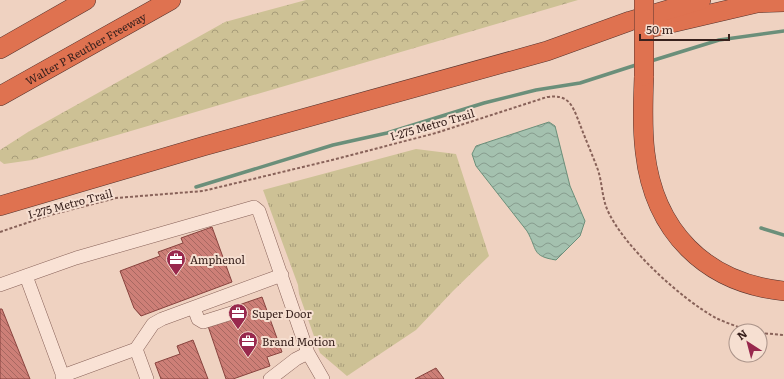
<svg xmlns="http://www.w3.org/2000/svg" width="784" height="379" font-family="Literata,serif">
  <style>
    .grass { fill: url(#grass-tufts) }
    .forest { fill: url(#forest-crowns) }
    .water { fill: url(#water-waves); stroke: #6b8f7a }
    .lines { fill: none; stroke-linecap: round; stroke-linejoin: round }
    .stream { stroke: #6b8f7a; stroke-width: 3.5 }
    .building { fill: url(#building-back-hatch); stroke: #88433e }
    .minor-casing { stroke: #886259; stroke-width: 14 }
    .highway-casing { stroke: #56332d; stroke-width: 20 }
    .path { stroke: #886259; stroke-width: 2; stroke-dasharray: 3 2; stroke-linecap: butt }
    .minor { stroke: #f9e2d5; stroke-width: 13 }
    .highway { stroke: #df7250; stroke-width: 19 }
    .highway-bridge-casing { stroke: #56332d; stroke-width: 20; stroke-linecap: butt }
    .highway-bridge { stroke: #df7250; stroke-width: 19 }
    .labels { text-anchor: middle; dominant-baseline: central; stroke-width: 4; stroke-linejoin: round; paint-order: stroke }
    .street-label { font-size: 11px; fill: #38211d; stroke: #f6dfd1 }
    .poi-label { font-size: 11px; fill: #38211d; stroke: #f6dfd1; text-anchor: start }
  </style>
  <defs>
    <pattern id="grass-tufts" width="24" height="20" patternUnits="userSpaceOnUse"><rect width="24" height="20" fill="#cdc195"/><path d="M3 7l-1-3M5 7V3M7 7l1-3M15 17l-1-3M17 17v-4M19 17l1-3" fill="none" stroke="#a79c79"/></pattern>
    <pattern id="forest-crowns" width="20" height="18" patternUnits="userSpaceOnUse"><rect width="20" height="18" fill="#cdc195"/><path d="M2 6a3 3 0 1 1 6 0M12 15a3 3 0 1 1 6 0" fill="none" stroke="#a79c79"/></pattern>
    <pattern id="water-waves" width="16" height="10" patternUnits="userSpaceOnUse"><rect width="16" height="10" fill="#a4c1af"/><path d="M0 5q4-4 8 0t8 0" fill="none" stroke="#879c8e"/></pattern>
    <pattern id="building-back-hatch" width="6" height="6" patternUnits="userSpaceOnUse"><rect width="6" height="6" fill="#cd7f77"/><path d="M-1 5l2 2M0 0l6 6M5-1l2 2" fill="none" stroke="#a76861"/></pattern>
  </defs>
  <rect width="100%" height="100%" fill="#efd2c1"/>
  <!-- grass -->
  <path class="grass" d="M416,149l40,5 33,102 -36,35 -37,39 -69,46 -27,-23 -21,-59 -1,-9 -35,-95z"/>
  <!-- forest -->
  <path class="forest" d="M306,0h272l-546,160 -28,4 -4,-3v-11l28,-18 197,-110z"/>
  <!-- water -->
  <path class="water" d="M549,122l6,4 15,60 15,35 -5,15 -24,24c-25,-4 -18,-10 -29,-29l-51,-65 -4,-12 4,-8z"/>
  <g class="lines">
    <!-- stream -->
    <path class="stream" d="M651,61l68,-21 65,-9
      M196,187l137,-42 54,-12 97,-30 52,-13 44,-7 59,-19
      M761,228l23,7"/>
  </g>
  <!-- building -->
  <path class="building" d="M212,227l20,55 -91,34 -7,-8 -14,-37 40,-15 -2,-4 25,-9 -2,-5z
    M262,297l20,55 -15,5 3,9 -37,13h-7l-18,-53 28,-20z
    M0,309h2l28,70h-30z
    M193,340l15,39h-47l-6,-16 25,-9 -3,-8z
    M436,368l8,11h-29z"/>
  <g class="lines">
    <defs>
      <path id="minor" d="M26,276l38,103
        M0,285l76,-27 178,-51 5,4 49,142 15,26
        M194,308l4,11 5,3 35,-11
        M136,349l11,30
        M62,376l74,-27 17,-25 9,-5 120,-44
        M270,379l26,-20 12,-6"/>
      <g id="highway">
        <path d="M650,28l107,-25 27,-1"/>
        <path d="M0,49l86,-49"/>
        <path d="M644,76c-1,26 -2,51 1,76 9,79 60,131 139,139"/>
        <path id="s1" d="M0,96l171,-96"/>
        <path d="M0,206l204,-60 343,-95 83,-30 71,-21"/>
      </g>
    </defs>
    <!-- minor casing -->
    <use href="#minor" class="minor-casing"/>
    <!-- highway casing -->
    <use href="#highway" class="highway-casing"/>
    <!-- path -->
    <path class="path" d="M0,232l50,-17 66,-17 87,-7 129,-31 104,-27 111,-36c21,-3 25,7 32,25 6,16 13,32 19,48 4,12 4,27 9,39 15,36 74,90 109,109 10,5 23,9 34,13
      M760,333l24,2"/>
    <!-- minor -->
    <use href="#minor" class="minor"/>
    <!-- highway -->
    <use href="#highway" class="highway"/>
    <defs>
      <path id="highway-bridge" d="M644,0v76"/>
    </defs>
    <!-- highway-bridge casing -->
    <use href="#highway-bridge" class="highway-bridge-casing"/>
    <!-- highway-bridge -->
    <use href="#highway-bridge" class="highway-bridge"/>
  </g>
  <!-- icons -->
  <defs>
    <symbol id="office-pin" viewBox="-11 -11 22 30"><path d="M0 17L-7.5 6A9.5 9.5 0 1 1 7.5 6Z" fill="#98284d" stroke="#f6dfd1"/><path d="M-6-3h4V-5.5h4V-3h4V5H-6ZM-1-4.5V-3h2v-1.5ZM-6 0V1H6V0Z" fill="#fff"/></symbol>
  </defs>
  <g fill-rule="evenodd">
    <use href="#office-pin" x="165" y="248" width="22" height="30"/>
    <use href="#office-pin" x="227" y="302" width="22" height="30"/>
    <use href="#office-pin" x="237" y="330" width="22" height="30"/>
  </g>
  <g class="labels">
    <!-- street labels -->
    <g class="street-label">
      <text stroke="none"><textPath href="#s1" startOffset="98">Walter P Reuther Freeway</textPath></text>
      <text transform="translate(432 124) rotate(-16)">I-275 Metro Trail</text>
      <text transform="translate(70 203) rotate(-15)">I-275 Metro Trail</text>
    </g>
    <!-- poi labels -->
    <g class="poi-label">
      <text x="190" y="259">Amphenol</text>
      <text x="252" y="313">Super Door</text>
      <text x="262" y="341">Brand Motion</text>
    </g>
  </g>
  <!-- north arrow -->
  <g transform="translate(748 343) rotate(324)"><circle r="19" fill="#f6dfd1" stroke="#aa9389"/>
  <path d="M0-3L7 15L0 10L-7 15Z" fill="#98284d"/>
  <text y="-6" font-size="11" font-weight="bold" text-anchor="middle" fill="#38211d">N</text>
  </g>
  <!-- scale -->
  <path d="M640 34v6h89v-6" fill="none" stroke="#38211d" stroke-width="2"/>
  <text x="646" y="34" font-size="12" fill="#38211d" stroke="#f6dfd1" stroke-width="3" paint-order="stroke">50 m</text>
</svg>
